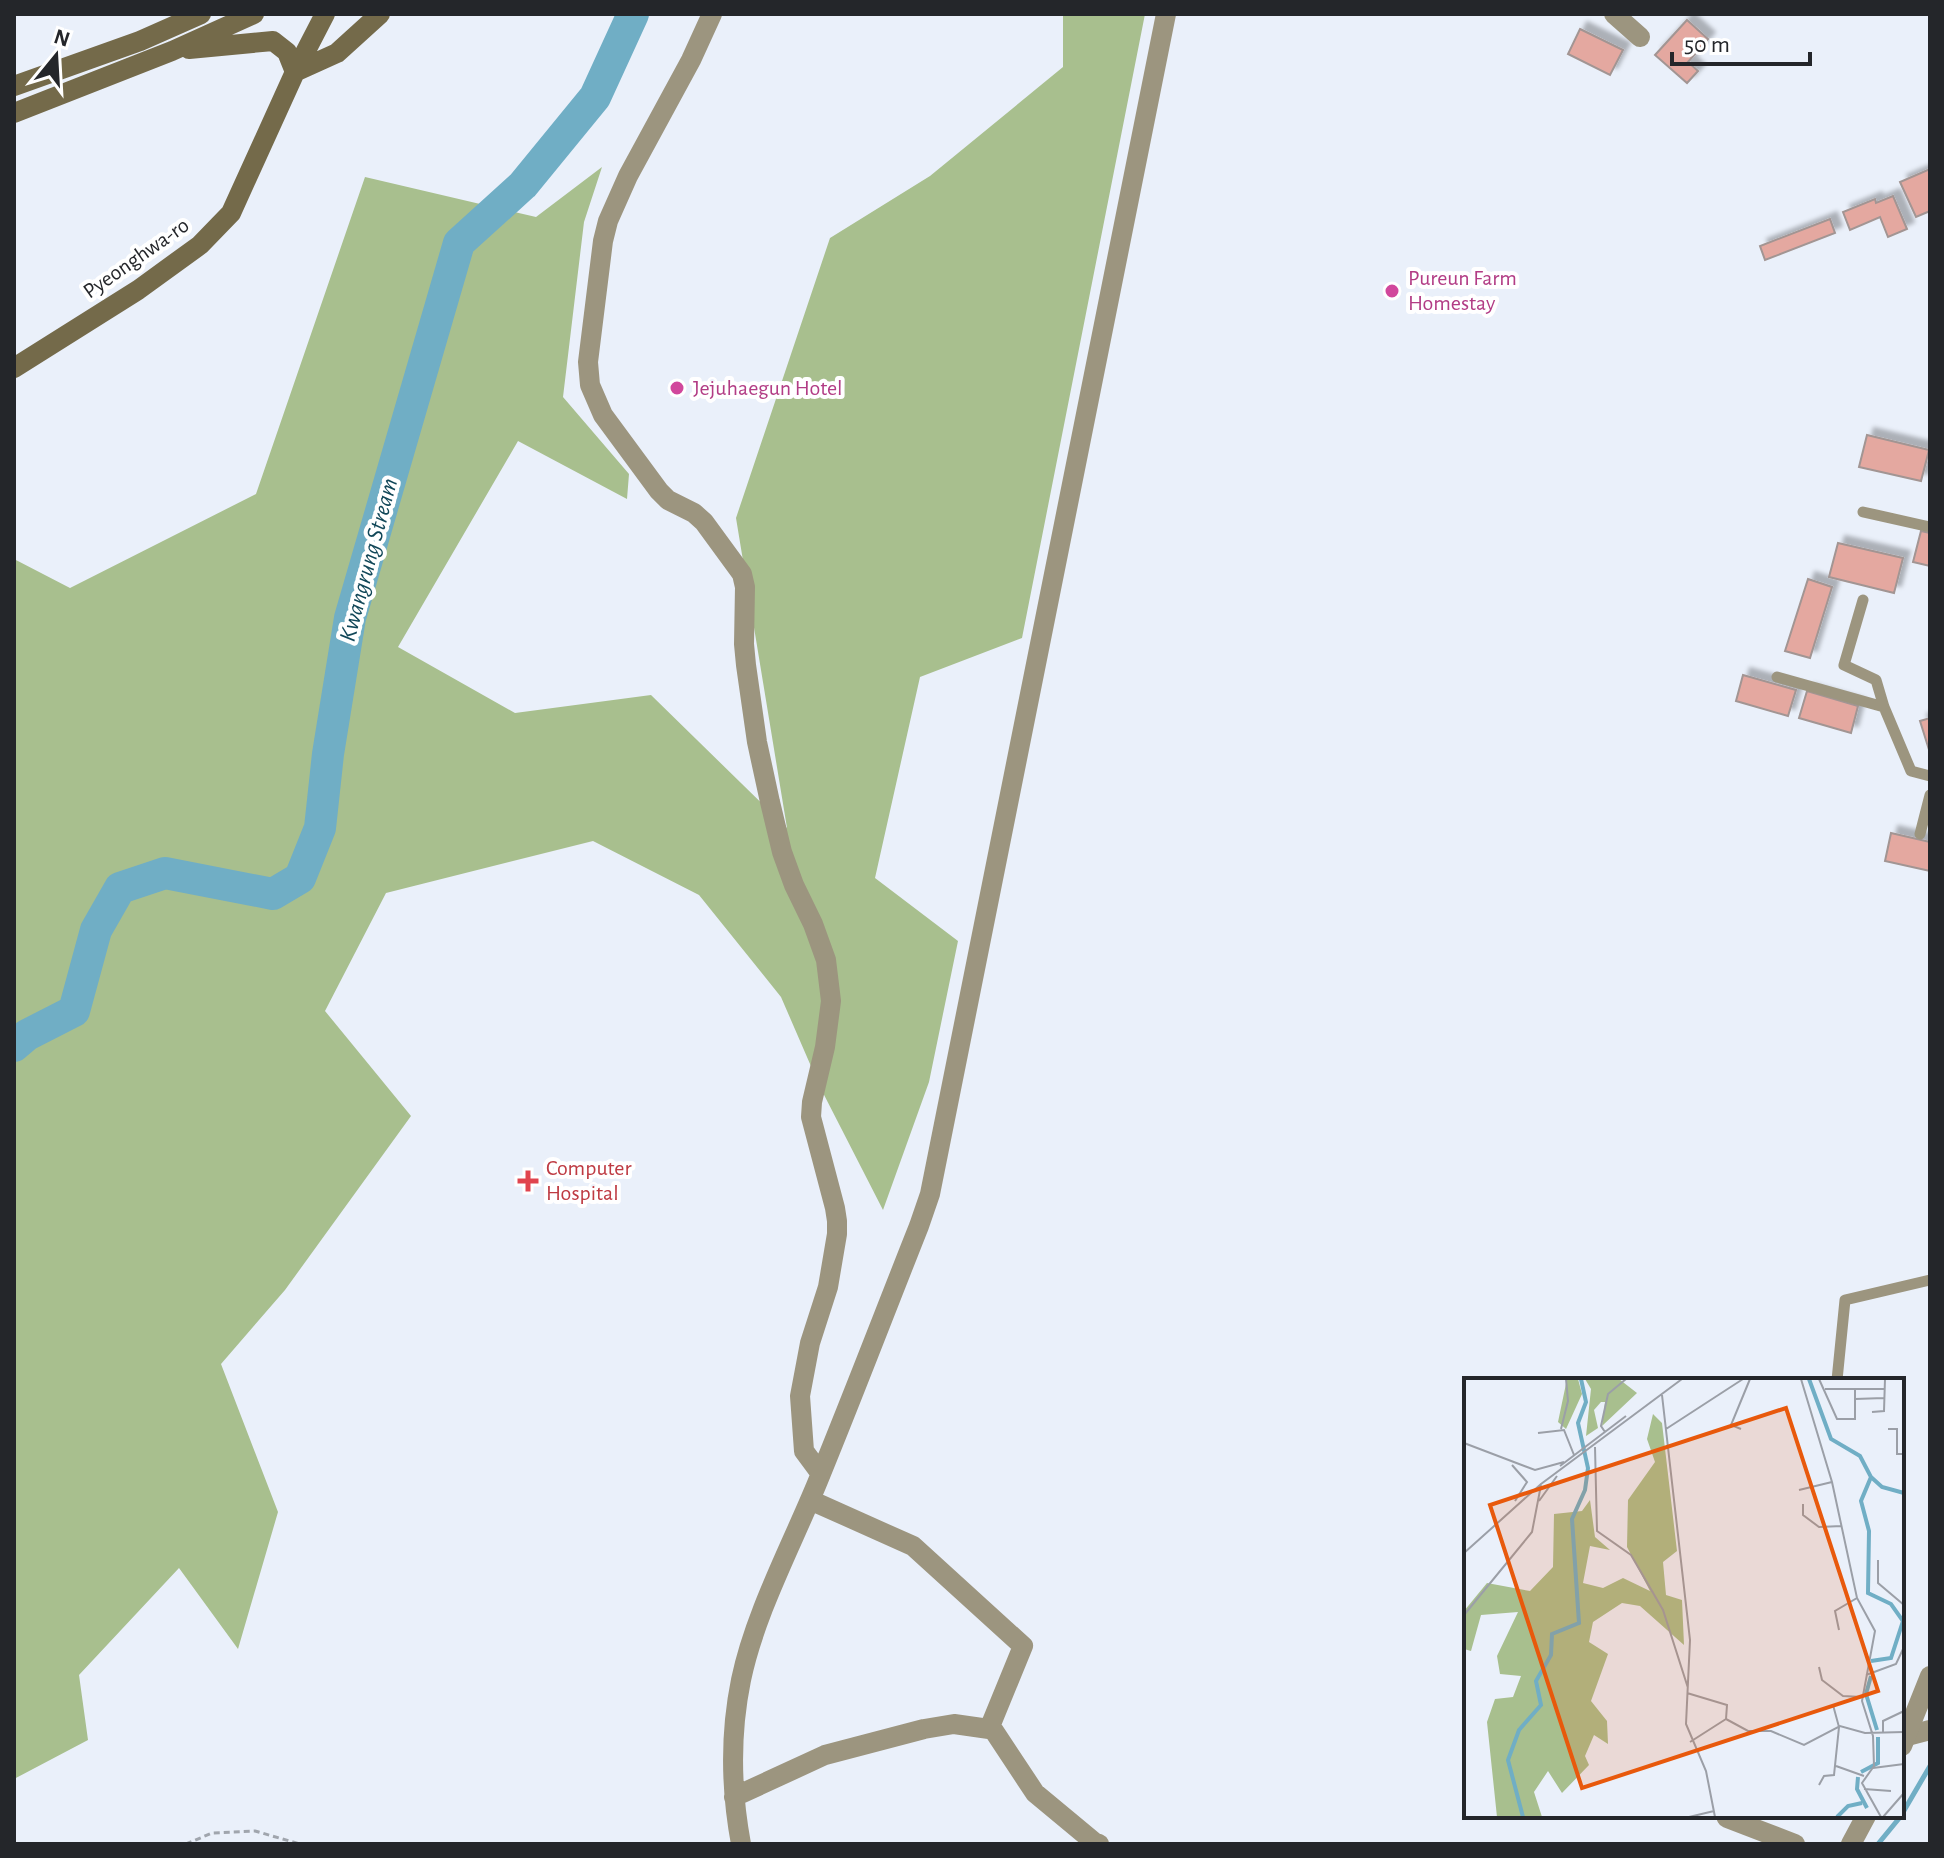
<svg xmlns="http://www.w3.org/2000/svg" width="1944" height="1858" font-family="'Alegreya Sans',sans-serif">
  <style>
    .forest { fill: #a8bf8e }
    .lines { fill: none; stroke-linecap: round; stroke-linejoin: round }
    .stream { stroke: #70aec5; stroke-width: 5 }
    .river { stroke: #70aec5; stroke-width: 32 }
    .building { fill: #e4a8a0; stroke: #a29593; stroke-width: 2; filter: url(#shadow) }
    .path { stroke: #a0a5ad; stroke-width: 3; stroke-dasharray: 6 4; stroke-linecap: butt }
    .service { stroke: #9c957f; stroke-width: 11 }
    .minor { stroke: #9c957f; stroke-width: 20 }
    .tertiary { stroke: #9c957f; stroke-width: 20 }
    .secondary { stroke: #746a4a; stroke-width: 20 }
    .hotel-dot { fill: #d1479c; stroke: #fff; stroke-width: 3 }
    .health-dot { fill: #e0444e; stroke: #fff; stroke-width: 3 }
    .labels { text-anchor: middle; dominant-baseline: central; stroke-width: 8; stroke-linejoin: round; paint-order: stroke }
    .street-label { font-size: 22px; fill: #24262a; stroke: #fff }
    .hotel-label { font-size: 22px; fill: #b23c85; stroke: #fff; text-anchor: start }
    .health-label { font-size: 22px; fill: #be3a42; stroke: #fff; text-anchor: start }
    .water-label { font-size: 24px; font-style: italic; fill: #114758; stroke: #fff }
    .inset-river { fill: none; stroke: #70aec5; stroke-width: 4 }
    .inset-road { fill: none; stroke: #9b9fa7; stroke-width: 2 }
    .view { fill: #e8590c; fill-opacity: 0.15; stroke: #e8590c; stroke-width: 4 }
    .inset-edge { fill: none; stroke: #24262a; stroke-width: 4 }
  </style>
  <defs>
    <filter id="shadow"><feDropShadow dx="7" dy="-7" stdDeviation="2" flood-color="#0004"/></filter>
  </defs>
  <rect width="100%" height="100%" fill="#eaf0fa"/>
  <!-- forest -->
  <path class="forest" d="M1063,14h82l-123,624 -102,39 -45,201 83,63 -29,141 -46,128 -63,-123 -39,-90 -82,-102 -106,-54 -207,52 -61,118 86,105 -126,174 -64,74 57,148 -40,137 -59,-81 -100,107 9,65 -74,39v-1220l56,29 186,-94 109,-317 171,40 66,-50 -18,55 -21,175 66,77 -2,25 -109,-58 -120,206 117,66 136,-18 136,133 -51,-310 94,-280 100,-62 133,-109z"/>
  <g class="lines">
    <!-- stream -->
    <path class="stream" d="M1902,1814l28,-48
      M1878,1844l23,-28"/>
    <!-- river -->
    <path class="river" d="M14,1046l13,-11 47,-24 22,-81 24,-42 45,-15 108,21 27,-16 20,-50 8,-74 22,-136 109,-375 64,-58 72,-88 38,-83"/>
  </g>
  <!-- building -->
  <path class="building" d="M1687,20l21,19 -20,23 10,9 -11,12 -32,-28z
    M1580,29l43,21 -13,25 -42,-21z
    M1930,169v42l-14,6 -16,-35z
    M1893,196l14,33 -19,8 -8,-20 -30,13 -7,-18 32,-13 1,4z
    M1830,219l5,14 -70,27 -5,-14z
    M1867,435l62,15 -8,31 -62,-14z
    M1921,531l9,2v33l-17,-4z
    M1838,543l65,15 -9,35 -65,-16z
    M1808,579l24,8 -22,71 -25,-7z
    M1743,675l53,15 -8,26 -52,-15z
    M1807,691l51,15 -7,27 -52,-15z
    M1930,718v35l-10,-32z
    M1891,833l39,9v29l-45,-10z"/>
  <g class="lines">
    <!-- path -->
    <path class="path" d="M186,1844l26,-11 43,-2 45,13"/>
    <!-- service -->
    <path class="service" d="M1863,512l67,15
      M1863,600l-19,65 32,15 8,27 27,64 19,5
      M1777,677l107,30
      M1920,834l10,-39
      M1837,1380l8,-80 85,-20"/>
    <!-- minor -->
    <path class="minor" d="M712,14l-21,46 -63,116 -20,45 -5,20 -15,121 2,23 13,30 56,76 9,9 26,13 10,9 38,52 3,13 -1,57 2,21 11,77 13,60 12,50 12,33 19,39 13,36 5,41 -6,46 -13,55 -1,15 24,91 2,13v13l-9,53 -18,56 -10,53 4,55 17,23
      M1614,14l26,23
      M810,1500l103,46 110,100 -34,83
      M989,1729l5,2 41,62 59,49 5,2
      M1907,1736l23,-6
      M734,1797l91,-42 99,-26 30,-5 35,5
      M1726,1816l1,2 68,26
      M741,1844c-10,-54 -11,-110 0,-164 14,-68 53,-139 79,-204 34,-83 66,-167 99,-250l11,-32 236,-1180"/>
    <!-- tertiary -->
    <path class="tertiary" d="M1902,1746l28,-70
      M1851,1844l15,-28"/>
    <!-- secondary -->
    <path class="secondary" d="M189,49l84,-8 14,11 8,20
      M295,72l42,-19 43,-39
      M14,86l126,-45 61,-27
      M14,113l158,-62 82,-37
      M14,368l124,-78 62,-45 31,-32 64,-141 30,-58"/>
  </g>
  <!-- markers -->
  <g class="hotel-dot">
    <circle cx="1392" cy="291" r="8"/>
    <circle cx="677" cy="388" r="8"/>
  </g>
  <path class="health-dot" d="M524 1169h8v8h8v8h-8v8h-8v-8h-8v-8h8z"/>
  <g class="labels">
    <!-- street labels -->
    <g class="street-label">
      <text transform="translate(136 258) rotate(-35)">Pyeonghwa-ro</text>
    </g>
    <!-- hotel labels -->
    <g class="hotel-label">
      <text x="1408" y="278">Pureun Farm<tspan x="1408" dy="25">Homestay</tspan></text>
      <text x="693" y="388">Jejuhaegun Hotel</text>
    </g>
    <!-- health labels -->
    <g class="health-label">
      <text x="546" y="1168">Computer<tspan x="546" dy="25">Hospital</tspan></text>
    </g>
    <!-- water labels -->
    <g class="water-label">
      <text transform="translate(369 560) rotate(-75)">Kwangrung Stream</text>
    </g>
  </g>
  <!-- overview -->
  <g transform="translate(1464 1378)">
    <rect width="440" height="440" fill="#eaf0fa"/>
    <path d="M103,1h11l4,15 -16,35 -8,-7zM121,1h34l18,14 -35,33 3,-24h-4l-7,8 4,18 -12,8 5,-47zM189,36l9,9 15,128 -14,11 3,33 16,5 2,45 -44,-39 -18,-3 -29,19 -4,20 19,12 -17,47 16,20 1,23 -14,-9 -9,21 4,9 -27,28 -14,-22 -14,21 8,25h-45l-10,-95 8,-23 18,-2 8,-21 -21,-2 -3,-18 21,-44 -37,3 -10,36 -7,-2v-38l23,-28 43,8 23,-24 1,-53 28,-3 8,-11 5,37 15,13 -20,-4 -7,37 20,5 20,-10 27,13 -23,-44 1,-47 27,-38 -8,-23z" fill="#a8bf8e"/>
    <path class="inset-river" d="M345,1l22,60 29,17 11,21 -10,24 8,30 -1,62 23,11 12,17 -12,37 -20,3M407,99l11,10 22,6M407,298l-5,18 11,36M397,394l17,-9v-26M394,399l-1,12 10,19M59,439l-15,-57 11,-30 22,-25 -5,-24 15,-26 1,-21 27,-11 -7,-104 13,-29 3,-22 -10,-45 8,-21 -5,-23M373,439l11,-11 14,-3"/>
    <path class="inset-road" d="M337,1l31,103 25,116 18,33 -13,70 11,35 1,30 -12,17 19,34M355,1l18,40h18v-30h30M361,11h30M198,17l28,245 -4,84 20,47 9,46M391,21l29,-1M408,34l12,-1 1,-32M97,51l7,-28 -2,-22M202,51l77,-50M277,51l-10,-4 19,-46M424,51h9v25h7M141,54l-4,-6 7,-32 18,-15M74,55l26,-3 10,25M0,65l71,27 29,-8M131,69l2,84 34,24 32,55 25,78M48,87l15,17 -12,19M96,88l66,-50M335,112l33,-8M75,123l18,-25M339,126v11l16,12 23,-1M0,175l77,-69 141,-105M414,182v23l26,22M0,237l68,-83 9,-47M375,252l-4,-19 22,-13M355,289l3,13 21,16 19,1M402,297l30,-11 8,-17M223,315l40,12 -1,14M262,341l22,12h23l33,14 36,-19 25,7 39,-1M419,355v-12l21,-10M226,364l36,-23M372,388l28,10M409,390l31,-4M355,407l5,-9 10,-1 5,-48 -6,-22M400,411l27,2M225,439l25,-6M419,439l21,-24"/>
    <path class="view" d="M322,30l92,283 -296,97 -92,-283z"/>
    <rect width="440" height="440" class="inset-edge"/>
  </g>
  <!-- border -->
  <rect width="1944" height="1858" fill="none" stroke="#24262a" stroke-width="32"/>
  <!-- north arrow -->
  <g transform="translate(56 56) rotate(18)" stroke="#ffffff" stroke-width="6" paint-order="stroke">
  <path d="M0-6L14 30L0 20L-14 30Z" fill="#24262a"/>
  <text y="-12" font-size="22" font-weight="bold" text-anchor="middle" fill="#24262a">N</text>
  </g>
  <!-- scale -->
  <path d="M1672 52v12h138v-12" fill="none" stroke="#24262a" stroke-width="4"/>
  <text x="1684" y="52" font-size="24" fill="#24262a" stroke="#ffffff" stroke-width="6" paint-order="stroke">50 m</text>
</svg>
